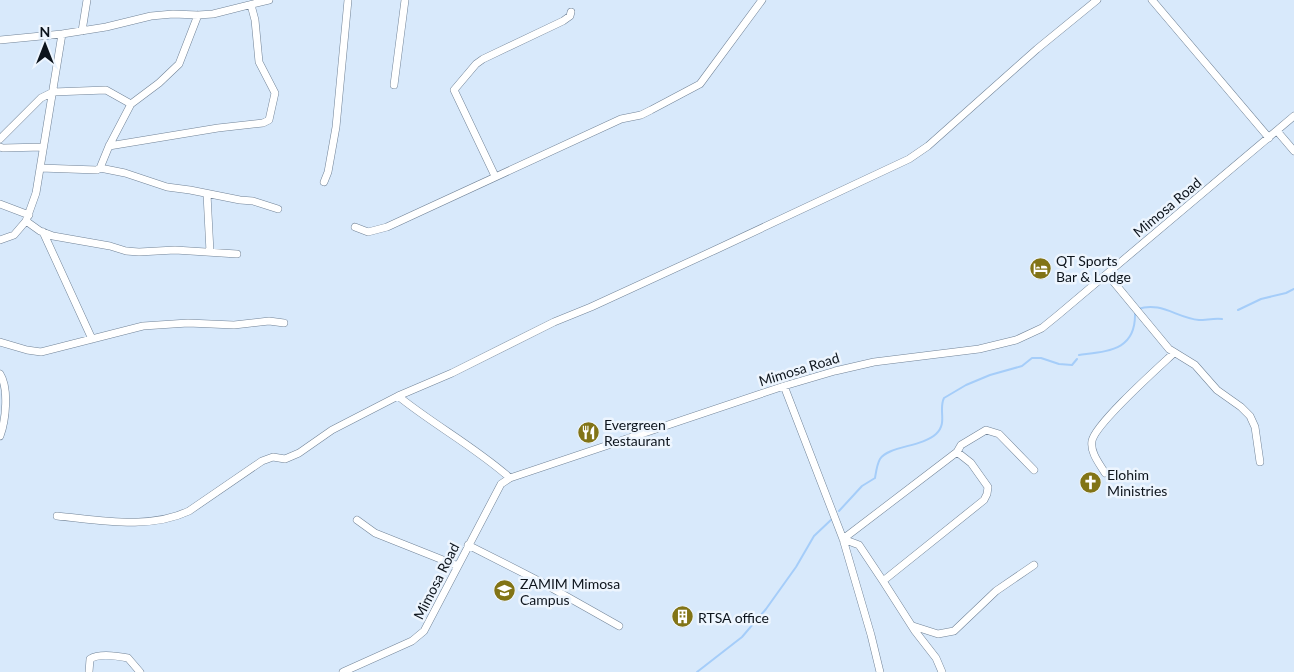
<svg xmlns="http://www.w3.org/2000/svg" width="1294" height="672" font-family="Lato,sans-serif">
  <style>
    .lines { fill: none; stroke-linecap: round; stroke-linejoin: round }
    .stream { stroke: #a5cdf9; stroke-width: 2 }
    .minor-casing { stroke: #718397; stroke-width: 8 }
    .minor { stroke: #fff; stroke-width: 7 }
    .labels { text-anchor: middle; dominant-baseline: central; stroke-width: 5; stroke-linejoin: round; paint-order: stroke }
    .street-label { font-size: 14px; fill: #0d141c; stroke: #edf5fe }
    .poi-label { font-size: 14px; fill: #0d141c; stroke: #edf5fe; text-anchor: start }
  </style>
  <rect width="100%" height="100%" fill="#d8e9fb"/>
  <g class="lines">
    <!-- stream -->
    <path class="stream" d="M1138,309c23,-8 39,9 61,11 7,0 16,-2 23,-1
      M1238,310l23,-11 25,-6 8,-4
      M1079,355c29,-4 57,-4 56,-42
      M839,511l23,-25 13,-8c1,-6 2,-14 5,-19 8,-13 42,-12 56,-25 12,-11 2,-24 8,-36l22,-13 24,-10 32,-9 10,-8h9l18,6 13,1 5,-6
      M697,672l45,-35 24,-28 30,-42 18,-31 19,-18"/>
    <defs>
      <path id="minor" d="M1152,0l117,138
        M82,31l5,-31
        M62,34l-26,159 -10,28 14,10 13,5 57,10 16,5 13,1 36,-2 62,4
        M0,40l62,-6 44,-7 45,-11 22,-2 25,1 15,-1 56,-14
        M394,85l11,-85
        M1277,131l17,20
        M0,139l41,-41 12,-6 53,-2 25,14
        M109,146l109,-18 45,-5 6,-3 6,-27 -16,-31 -4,-42 -4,-15
        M0,147l3,1 40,-1
        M40,168l57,2 3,-2 25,5 42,14 23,3 50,10 13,1 25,8
        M100,168l9,-22 22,-42 28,-21 20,-19 19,-49
        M495,176l-41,-86 22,-26 7,-5 80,-38 7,-5 1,-4
        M324,182l4,-10 8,-45 12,-127
        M207,194l3,58
        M0,204l29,11
        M355,227l13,5 19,-5 234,-108 20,-4 10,-5 49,-26 62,-84
        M43,232l49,107
        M0,240l14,-5 12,-14
        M1107,274l62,75 26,16 22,25 24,17 9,9 5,11 5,35
        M0,342l27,8 14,2 102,-26 45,-3 46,2 35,-4 15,2
        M0,374c9,14 6,46 0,62
        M784,386l59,153 28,96 9,37
        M1105,473c-6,-10 -15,-21 -13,-32 3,-17 67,-74 82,-88
        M510,478c-35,-31 -76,-53 -112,-82l54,-23 102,-51 37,-15 124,-57 194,-91 19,-13 109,-97 60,-49
        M57,516c43,4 92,14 132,-5l73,-50 11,-4 12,2 14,-6 33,-23 66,-34
        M357,520l18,13 83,33
        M843,539l114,-87 4,-7 25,-15 13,4 35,36
        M843,539l16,6 24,36 32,50 21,27 6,14
        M468,545l73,37 78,44
        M883,581l101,-81 3,-6 1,-7 -17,-24 -14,-11
        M913,626l25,8 16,-3 42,-40 38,-26
        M89,672l1,-13c9,-6 28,-3 38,-1l12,14
        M343,672l69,-31 12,-10 77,-147 9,-6 274,-92 51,-15 39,-9 105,-13 37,-9 26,-12 16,-13 236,-199"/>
    </defs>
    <!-- minor casing -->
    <use href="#minor" class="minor-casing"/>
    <!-- minor -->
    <use href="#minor" class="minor"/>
  </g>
  <!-- icons -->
  <defs>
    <symbol id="hotel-disc" viewBox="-11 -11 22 22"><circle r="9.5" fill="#827416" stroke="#edf5fe"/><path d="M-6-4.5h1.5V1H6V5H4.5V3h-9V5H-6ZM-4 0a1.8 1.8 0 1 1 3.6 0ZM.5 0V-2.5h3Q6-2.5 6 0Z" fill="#fff"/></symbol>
    <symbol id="restaurant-disc" viewBox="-11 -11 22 22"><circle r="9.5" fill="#827416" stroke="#edf5fe"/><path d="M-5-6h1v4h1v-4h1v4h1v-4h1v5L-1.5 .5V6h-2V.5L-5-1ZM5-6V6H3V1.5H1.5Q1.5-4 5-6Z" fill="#fff"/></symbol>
    <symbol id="church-disc" viewBox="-11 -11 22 22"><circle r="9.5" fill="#827416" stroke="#edf5fe"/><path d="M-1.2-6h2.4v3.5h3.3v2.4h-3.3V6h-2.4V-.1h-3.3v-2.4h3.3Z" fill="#fff"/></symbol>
    <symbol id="university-disc" viewBox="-11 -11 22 22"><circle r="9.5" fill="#827416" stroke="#edf5fe"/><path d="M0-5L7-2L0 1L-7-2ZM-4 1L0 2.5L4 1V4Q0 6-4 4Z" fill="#fff"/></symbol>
    <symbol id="building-disc" viewBox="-11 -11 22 22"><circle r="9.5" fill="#827416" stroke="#edf5fe"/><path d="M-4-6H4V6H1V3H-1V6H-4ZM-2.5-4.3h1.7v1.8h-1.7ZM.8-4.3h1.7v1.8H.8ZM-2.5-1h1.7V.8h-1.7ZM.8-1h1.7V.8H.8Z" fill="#fff"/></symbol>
  </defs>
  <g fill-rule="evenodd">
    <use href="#hotel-disc" x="1028" y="256" width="25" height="25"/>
    <use href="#restaurant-disc" x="576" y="420" width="25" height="25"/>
    <use href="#church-disc" x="1078" y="470" width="25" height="25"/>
    <use href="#university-disc" x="492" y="578" width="25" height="25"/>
    <use href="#building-disc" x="670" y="604" width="25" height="25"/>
  </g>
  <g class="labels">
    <!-- street labels -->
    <g class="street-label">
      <text transform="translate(1167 207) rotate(-40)">Mimosa Road</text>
      <text transform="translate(799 369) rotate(-17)">Mimosa Road</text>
      <text transform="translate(436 581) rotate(-63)">Mimosa Road</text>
    </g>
    <!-- poi labels -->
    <g class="poi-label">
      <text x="1056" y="260">QT Sports<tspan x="1056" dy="16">Bar &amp; Lodge</tspan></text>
      <text x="604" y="424">Evergreen<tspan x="604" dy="16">Restaurant</tspan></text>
      <text x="1107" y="474">Elohim<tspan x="1107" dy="16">Ministries</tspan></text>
      <text x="520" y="583">ZAMIM Mimosa<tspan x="520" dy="16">Campus</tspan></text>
      <text x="698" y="617">RTSA office</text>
    </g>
  </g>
  <!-- north arrow -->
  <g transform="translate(45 45)" stroke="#edf5fe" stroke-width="4" paint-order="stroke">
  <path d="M0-4L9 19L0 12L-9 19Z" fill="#0d141c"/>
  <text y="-8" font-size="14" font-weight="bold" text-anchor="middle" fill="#0d141c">N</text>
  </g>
</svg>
